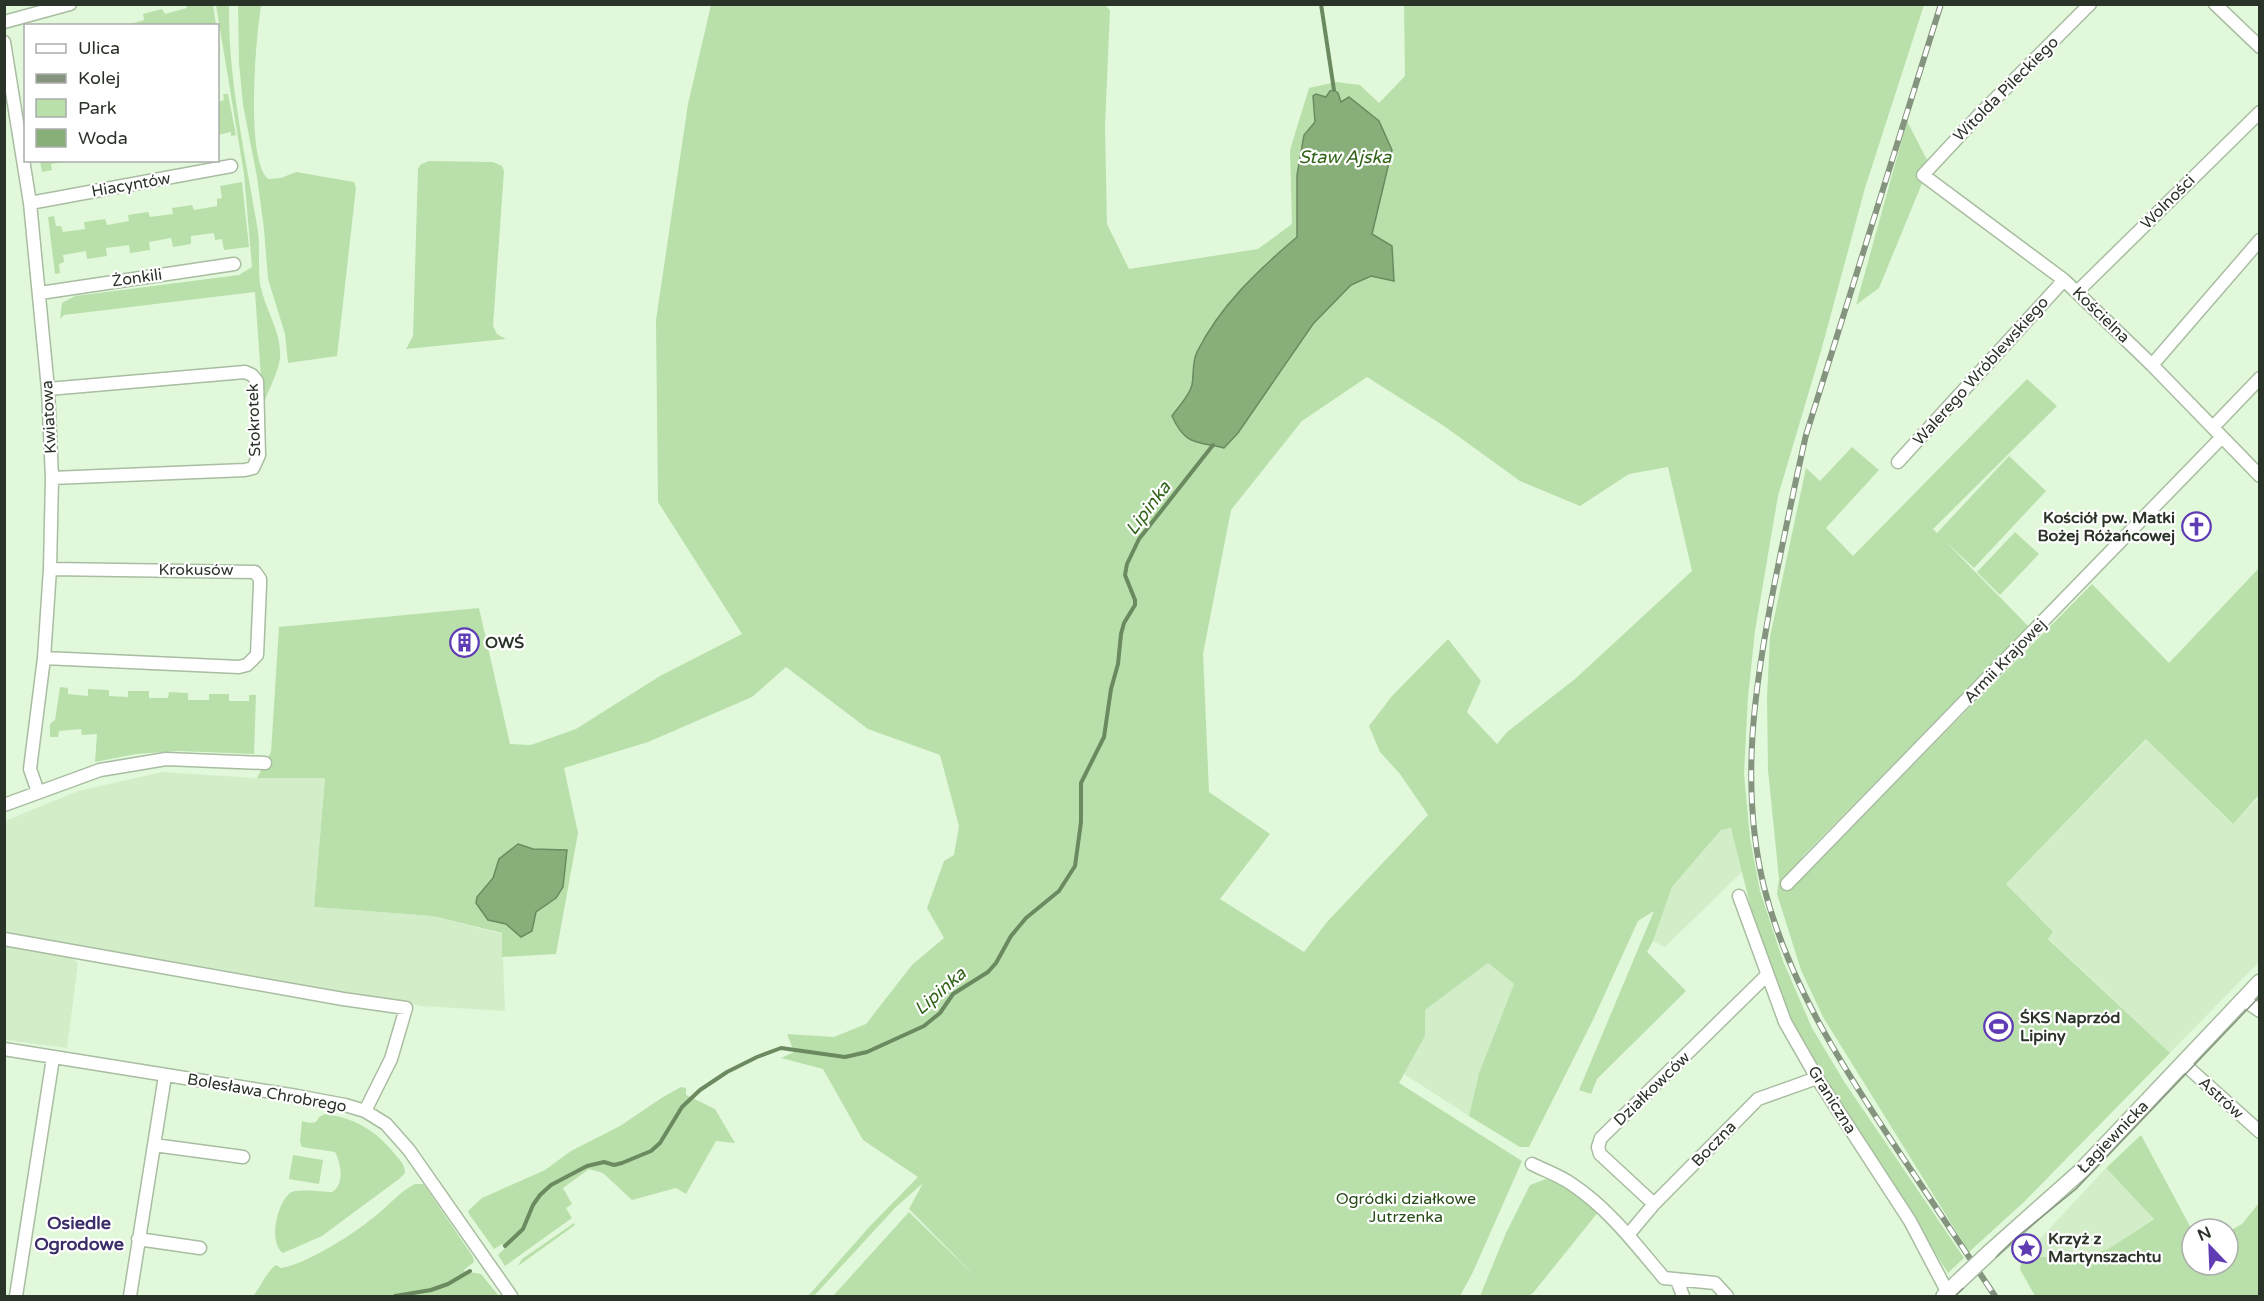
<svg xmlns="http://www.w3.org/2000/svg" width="2264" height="1301" font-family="'Varela Round',sans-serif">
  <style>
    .built { fill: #d3edc9 }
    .green { fill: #b9e0ab; fill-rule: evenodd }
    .water { fill: #88af79; stroke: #6c8a60; stroke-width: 1.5 }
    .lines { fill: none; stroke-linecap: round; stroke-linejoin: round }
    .stream { stroke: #6c8a60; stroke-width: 4 }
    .minor-casing { stroke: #a8bda1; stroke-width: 15 }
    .tertiary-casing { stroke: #a8bda1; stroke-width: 18 }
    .minor { stroke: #fff; stroke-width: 12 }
    .tertiary { stroke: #fff; stroke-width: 15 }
    .tram { stroke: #84947f; stroke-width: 1.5 }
    .rail-casing { stroke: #84947f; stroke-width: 6 }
    .rail { stroke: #fff; stroke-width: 4; stroke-dasharray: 11; stroke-linecap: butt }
    .tertiary-bridge-casing { stroke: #a8bda1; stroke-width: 18; stroke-linecap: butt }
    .tertiary-bridge { stroke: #fff; stroke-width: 15 }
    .labels { text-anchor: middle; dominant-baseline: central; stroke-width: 4.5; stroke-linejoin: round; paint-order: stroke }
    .street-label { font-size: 16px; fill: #2a3327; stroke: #fff }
    .poi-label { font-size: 16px; font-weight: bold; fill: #2a3327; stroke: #fff; text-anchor: start }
    .park-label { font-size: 16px; fill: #264c15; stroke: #fff }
    .water-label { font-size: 18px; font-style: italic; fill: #316319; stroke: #fff }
    .neighbourhood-label { font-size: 18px; font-weight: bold; fill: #3b2d68; stroke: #fff }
  </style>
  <rect width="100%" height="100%" fill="#e2f8da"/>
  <!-- built -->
  <path class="built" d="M2147,739l85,85 27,-27v165l-89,91 -122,-115 5,-5 -47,-49z
    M162,772l95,6h68l-11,129 119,9 69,18 3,77 -83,-5 -366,-62 22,19 -11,85 -62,-8v-219l73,-30z
    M1731,828l12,43 -78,76 -12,-6 19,-54 49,-57z
    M1488,963l26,21 -35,89 -10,43 -65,-42 21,-38v-26z
    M2106,1168l48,50 -46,31 -20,6 -66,3z"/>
  <!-- green -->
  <path class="green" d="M186,5h27l3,20h-89l17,-5 -1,-6 19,-5 3,5 22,-6z
    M216,5h13c-1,77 17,152 29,227 2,17 0,34 2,51 4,25 22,49 20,75 -2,16 -12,32 -17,48l-8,-114 -191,23 -4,4 2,-16 13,-7 164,-21 13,-8 -8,-93z
    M238,5l23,1c-5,32 -16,152 7,173l13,-1 15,-6 58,10 2,6 -19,168 -49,7 -3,-29 -17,-55 -4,-50 -7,-52 -14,-72 -4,-42z
    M711,5h394l5,5 -5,117 2,97 22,45 129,-20 34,-25 -2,-74 19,-62 27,-6 24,3 19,18 26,-27 -1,-71h520l-59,183 -44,163 -43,145 -23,135 -7,66 -4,77 6,64 10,53 23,70 29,67 33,55 119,175 -16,15 -111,-170 -53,-95 -28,-80 -25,-100 -10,2 -49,57 -19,54 -6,11 39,39 -89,88 -6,15 -12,-4 75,-179 -16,10 -45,99 -64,127h-9l-51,-31 10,-43 35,-89 -26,-21 -63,47v26l-26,47 123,78 -49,111 -13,24h-627l76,-84 67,65 -67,-68 14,-26 -28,25 -81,88h-6l63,-71 47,-48 -55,-37 -40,-71 -42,-11 13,-6 -7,-18 47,3 32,-13 46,-59 32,-27 -17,-30 17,-47 10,-6 5,-29 -19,-71 -72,-26 -82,-62 -34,30 -104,45 -84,26 14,65 -22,121 -54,3v-24l-69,-17 -119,-9 11,-129h-68l14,-26 8,-125 200,-19 31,136 21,1 45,-16 84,-53 82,-42 -84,-132 -2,-182 32,-216zM1338,93l36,127 -2,14 22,47 -23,-5 -20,9 -38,39 -75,109 -66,-17 20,-29 3,-31 70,-92 32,-27 7,-102 11,-13 -2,-26 13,1zM1367,377l77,49 76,55 60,25 49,-32 39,-7 24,104 -117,108 -68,53 -10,12 -30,-32 14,-31 -33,-42 -56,57 -23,30 11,26 20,22 28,41 -101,107 -23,30 -84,-53 50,-65 -61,-42 -6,-138 28,-144 71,-89z
    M223,94h5l8,41 -5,1v-4l-13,3v-33l6,-2z
    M1907,121l19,37 8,8 -9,10 -46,112 -23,17z
    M40,161v-1l31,1 -20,3 1,6 -10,2z
    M429,161l64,1 9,4 2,5 -11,155 4,8 9,5 -100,10 7,-13 5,-167 2,-4z
    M242,182l7,65 -25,3 -2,-11 -7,1 -1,-7 -23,3v8l-18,3 -2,-9 -22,4 1,8 -20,3 -1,-8 -23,3 1,8 -20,3 -1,-8 -23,4 1,7 -5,2 1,9 -5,1 -7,-57 6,-1 2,10h5l2,6 22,-3 -1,-7 21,-3 2,6 22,-4 -1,-6 20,-3 2,5 23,-3 -1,-6 20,-3 2,5 23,-4v-7l5,-1 -2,-12z
    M2027,379l30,27 -124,123 4,4 72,-77 37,35 -72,77 -28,-26 83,85 -227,230 9,11 281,-284 77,79 90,-95v227l-26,29 -87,-85 -140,145 47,48 -5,7 122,114 -145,148 -56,51 -146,-235 -22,-47 -24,-76 2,-15 -11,-109 -1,-73 3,-60 36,-169 14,13 32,-34 27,23 -53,58 27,28z
    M2015,532l24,22 -39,41 -23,-23z
    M60,687l8,1v6l20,2v-7l21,1v6l19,1v-6h21v7h19l1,-6 19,1v7h21v-6h20v7h20v-6h7l-2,59 -76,-3 -42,3 -41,8 2,-28 -15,1 -1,-6 -22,2 -1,6h-8v-13l5,-4z
    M681,1087l5,1v7l29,14 20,34 -19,-2 -30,53 -10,-6 -44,12 -29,-27 -14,-4 -26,19 9,16 -6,4 6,10 -67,48 -7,-11 7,-7 -3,-4 -8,5 -25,-35 -1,-3 14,-13 63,-28 26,-19 49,-25 43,-29z
    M325,1114c30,4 50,16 69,39 5,6 11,11 11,20l-6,6 -77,57 -39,17c-15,-10 -6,-50 7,-60 7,-5 33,-1 42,-1 13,-7 9,-29 3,-40l-33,-5 -2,-5 2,-21 8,2 6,-1 3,-5z
    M2141,1135l51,95v35h36v-33l14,-8 17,-21v93h-224l-15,-27 2,-11 66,-3 20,-6 46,-30 -48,-51z
    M293,1155l30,5 -4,24 -30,-5z
    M1546,1179l14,5 39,27 -66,82 -5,3h-48l26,-63 24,-48z
    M415,1184h8l4,5 46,68 1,5 -11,9 18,3 18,22h-246c9,-10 12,-23 23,-31l5,3c27,-4 77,-37 98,-55 12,-10 22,-22 36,-29z
    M574,1223l1,2 -57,41 4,-7z"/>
  <!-- water -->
  <path class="water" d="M1334,90l4,3 3,9 8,-5 30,24 13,29 -20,84 20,12 2,35 -23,-5 -20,9 -38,39 -75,109 -14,15c-29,-7 -39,-3 -52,-32 6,-9 18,-21 20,-31 2,-11 0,-23 5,-33 23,-46 61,-82 100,-115v-62l7,-40 11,-13 -2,-26 3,-2 10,3 4,-6z
    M518,844l15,5 34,1 -4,37 -7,11 -20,14 -4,19 -11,6 -15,-13 -18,-4 -12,-17 1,-6 16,-19 6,-19z"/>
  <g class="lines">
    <!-- stream -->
    <path class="stream" d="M1321,4l13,86
      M505,1246l18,-17 10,-24 7,-10 11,-10 36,-19 17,-4 10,3 8,-2 29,-12 9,-8 22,-36 18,-17 27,-18 30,-15 24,-9 64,9 22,-5 57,-26 16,-13 13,-19 35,-22 8,-9 15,-27 15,-18 33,-27 16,-25 6,-44v-39l23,-46 7,-48 7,-25 3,-30 3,-11 11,-18v-5l-10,-25 2,-11 12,-25 74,-94
      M395,1296l36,-6 17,-6 22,-13"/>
    <defs>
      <path id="minor" d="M2090,4l-111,111 -56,60 141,105 88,85 108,111
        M2215,4l45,43
        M4,22l66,-18
        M4,42l26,161 18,186 4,89 -2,91 -6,89 -14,111 8,23
        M30,203l201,-37
        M2077,292l183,-180
        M40,293l194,-29
        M2152,365l108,-125
        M48,389l197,-17 7,3 5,6 2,74 -6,13 -8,2 -193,8
        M2213,427l47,-49
        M1898,462l166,-182
        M44,658l195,9 8,-2 10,-10 3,-70v-6l-5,-7 -205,-3
        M4,805l96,-35 66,-11 99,4
        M1787,884l435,-447
        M1739,896l46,126 32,56 93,143 38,72
        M4,939l339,60 63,9 -15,51 -26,52
        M2244,1000l16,11
        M4,1049l293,47 48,9 20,6 21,13 23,26 102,146
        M2183,1063l77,69
        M154,1145l89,12
        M1532,1164c14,7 29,12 41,21 36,24 63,60 91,93l51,5 12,13
        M1654,1204l-54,-50 -2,-7 3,-9 166,-163
        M1628,1235l26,-31 104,-105 59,-21
        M138,1239l62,9
        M1677,1280l6,16
        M16,1296l37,-238
        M130,1296l35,-220"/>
      <path id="tertiary" d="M1990,1252l91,-81 179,-189
        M1944,1296l14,-14"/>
    </defs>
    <!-- minor casing -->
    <use href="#minor" class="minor-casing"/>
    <!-- tertiary casing -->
    <use href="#tertiary" class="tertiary-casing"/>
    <!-- minor -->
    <use href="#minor" class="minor"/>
    <!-- tertiary -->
    <use href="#tertiary" class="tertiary"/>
    <!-- tram -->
    <path class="tram" d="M1955,1296l62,-59 59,-48 184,-193"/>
    <defs>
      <path id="rail" d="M1941,4l-135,431c-11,48 -21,97 -31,146 -20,102 -36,203 -11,306 24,94 75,174 127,253 35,52 69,104 104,156"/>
    </defs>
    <!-- rail casing -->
    <use href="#rail" class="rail-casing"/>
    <!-- rail -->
    <use href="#rail" class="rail"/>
    <defs>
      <path id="tertiary-bridge" d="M1958,1282l32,-30"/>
    </defs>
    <!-- tertiary-bridge casing -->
    <use href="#tertiary-bridge" class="tertiary-bridge-casing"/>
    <!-- tertiary-bridge -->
    <use href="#tertiary-bridge" class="tertiary-bridge"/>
  </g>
  <!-- icons -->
  <defs>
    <symbol id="church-ring" viewBox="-11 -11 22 22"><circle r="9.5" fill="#fff" stroke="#5f3cb4" stroke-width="1.5"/><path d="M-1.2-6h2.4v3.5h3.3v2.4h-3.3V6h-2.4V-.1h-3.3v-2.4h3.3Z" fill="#5f3cb4"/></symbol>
    <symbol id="building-ring" viewBox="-11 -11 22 22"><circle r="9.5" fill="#fff" stroke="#5f3cb4" stroke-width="1.5"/><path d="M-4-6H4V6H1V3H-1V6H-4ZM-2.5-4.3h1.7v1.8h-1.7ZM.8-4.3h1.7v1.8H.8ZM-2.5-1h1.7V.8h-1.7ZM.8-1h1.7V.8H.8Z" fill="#5f3cb4"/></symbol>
    <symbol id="stadium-ring" viewBox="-11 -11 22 22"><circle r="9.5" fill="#fff" stroke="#5f3cb4" stroke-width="1.5"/><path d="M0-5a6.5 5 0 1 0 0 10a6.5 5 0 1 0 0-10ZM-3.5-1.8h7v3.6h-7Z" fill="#5f3cb4"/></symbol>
    <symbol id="sight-ring" viewBox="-11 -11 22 22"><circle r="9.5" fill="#fff" stroke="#5f3cb4" stroke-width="1.5"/><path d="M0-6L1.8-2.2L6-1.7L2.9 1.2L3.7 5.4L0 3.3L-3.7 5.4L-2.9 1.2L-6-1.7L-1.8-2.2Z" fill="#5f3cb4"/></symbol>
  </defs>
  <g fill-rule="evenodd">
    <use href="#church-ring" x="2180" y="510" width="33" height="33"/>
    <use href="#building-ring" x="448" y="626" width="33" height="33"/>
    <use href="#stadium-ring" x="1982" y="1010" width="33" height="33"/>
    <use href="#sight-ring" x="2010" y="1232" width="33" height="33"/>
  </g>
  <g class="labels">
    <!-- street labels -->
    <g class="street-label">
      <text transform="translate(2006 89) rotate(-45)">Witolda Pileckiego</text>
      <text transform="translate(131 185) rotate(-10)">Hiacyntów</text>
      <text transform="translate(2168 202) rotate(-45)">Wolności</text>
      <text transform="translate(137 278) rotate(-8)">Żonkili</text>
      <text transform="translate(2101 315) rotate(44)">Kościelna</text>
      <text transform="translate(1981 371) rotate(-48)">Walerego Wróblewskiego</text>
      <text transform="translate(49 417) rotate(-93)">Kwiatowa</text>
      <text transform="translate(254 420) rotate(-92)">Stokrotek</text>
      <text x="196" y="570">Krokusów</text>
      <text transform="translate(2005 661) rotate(-46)">Armii Krajowej</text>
      <text transform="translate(1652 1089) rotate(-44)">Działkowców</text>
      <text transform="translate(267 1093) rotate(10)">Bolesława Chrobrego</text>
      <text transform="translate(2221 1098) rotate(42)">Astrów</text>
      <text transform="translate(1832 1100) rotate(58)">Graniczna</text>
      <text transform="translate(2113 1137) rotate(-46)">Łagiewnicka</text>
      <text transform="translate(1714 1144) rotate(-46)">Boczna</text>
    </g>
    <!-- poi labels -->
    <g class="poi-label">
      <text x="2175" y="518" text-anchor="end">Kościół pw. Matki<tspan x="2175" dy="18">Bożej Różańcowej</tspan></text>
      <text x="485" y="643">OWŚ</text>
      <text x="2020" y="1018">ŚKS Naprzód<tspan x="2020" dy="18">Lipiny</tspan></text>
      <text x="2048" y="1239">Krzyż z<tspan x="2048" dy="18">Martynszachtu</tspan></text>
    </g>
    <!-- park labels -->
    <g class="park-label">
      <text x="1406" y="1199">Ogródki działkowe<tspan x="1406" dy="18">Jutrzenka</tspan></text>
    </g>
    <!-- water labels -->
    <g class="water-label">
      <text x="1345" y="157">Staw Ajska</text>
      <text transform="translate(1148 508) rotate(-53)">Lipinka</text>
      <text transform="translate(940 991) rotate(-41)">Lipinka</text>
    </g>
    <!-- neighbourhood labels -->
    <g class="neighbourhood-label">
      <text x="79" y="1223">Osiedle<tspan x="79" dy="21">Ogrodowe</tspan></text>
    </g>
  </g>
  <!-- border -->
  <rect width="2264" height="1301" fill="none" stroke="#2a3327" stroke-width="12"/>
  <!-- legend -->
  <rect x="24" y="24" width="195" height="138" fill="#ffffff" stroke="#aaada9" stroke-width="1.5"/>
  <rect x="36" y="44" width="30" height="9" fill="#ffffff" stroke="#aaada9" stroke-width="1.5"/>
  <text x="78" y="54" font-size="18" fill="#2a3327">Ulica</text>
  <rect x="36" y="74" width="30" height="9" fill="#84947f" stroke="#aaada9" stroke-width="1.5"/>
  <text x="78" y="84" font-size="18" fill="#2a3327">Kolej</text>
  <rect x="36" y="99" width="30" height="18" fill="#b9e0ab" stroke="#aaada9" stroke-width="1.5"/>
  <text x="78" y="114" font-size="18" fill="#2a3327">Park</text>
  <rect x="36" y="129" width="30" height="18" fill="#88af79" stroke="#aaada9" stroke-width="1.5"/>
  <text x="78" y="144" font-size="18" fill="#2a3327">Woda</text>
  <!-- north arrow -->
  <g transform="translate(2210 1247) rotate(337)"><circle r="28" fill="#ffffff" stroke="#aaada9" stroke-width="1.5"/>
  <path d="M0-4.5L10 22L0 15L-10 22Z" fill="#5f3cb4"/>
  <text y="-9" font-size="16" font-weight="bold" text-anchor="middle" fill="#2a3327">N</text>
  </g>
</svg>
